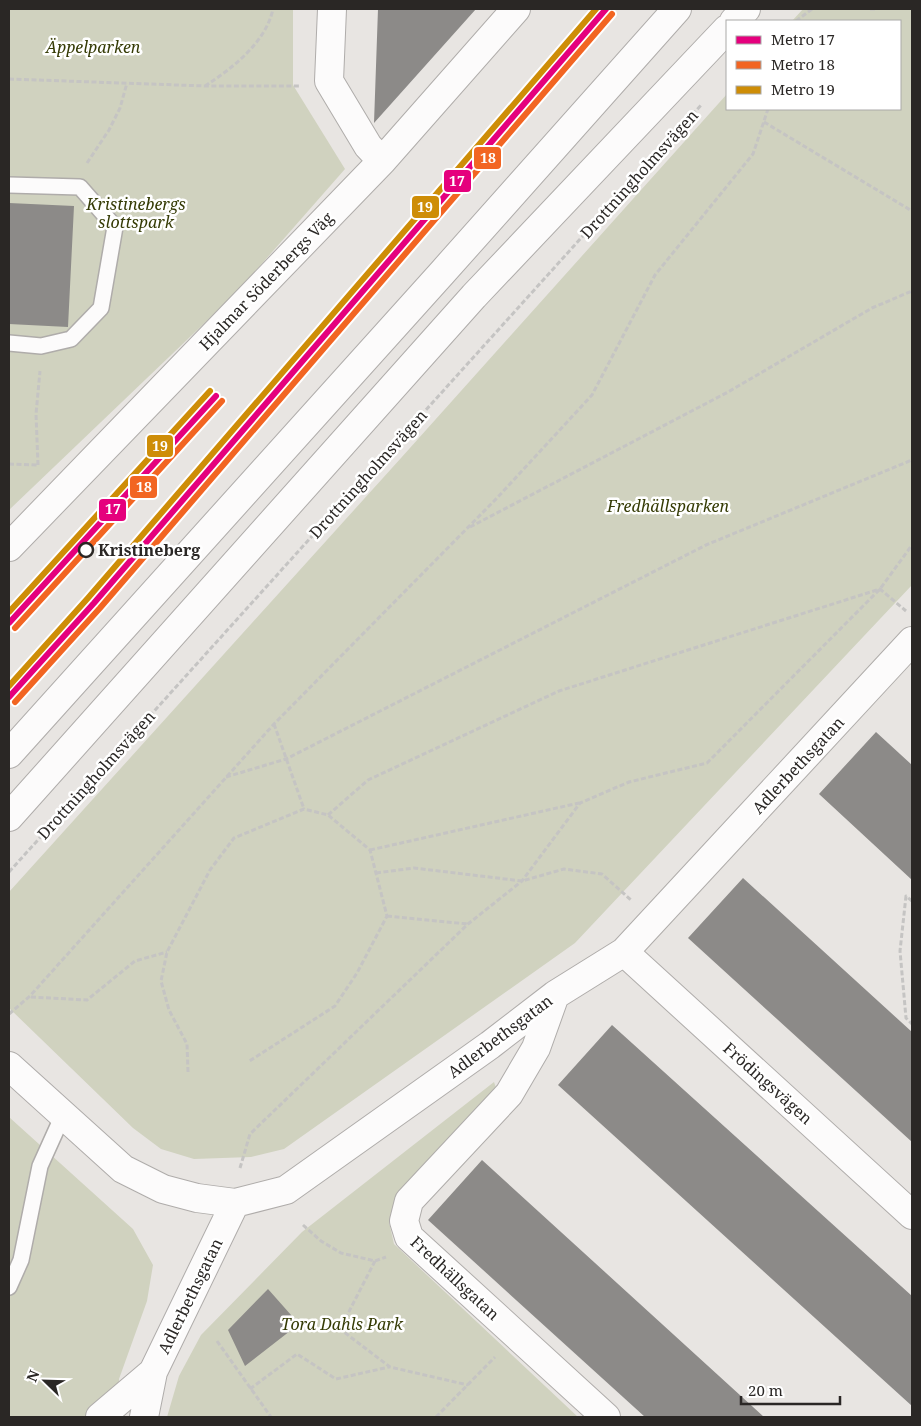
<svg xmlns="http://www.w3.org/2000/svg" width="921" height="1426" font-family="'Noto Serif',serif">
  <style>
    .green { fill: #d0d2bf }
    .building { fill: #8c8a88 }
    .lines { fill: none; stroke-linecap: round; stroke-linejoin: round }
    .service-casing { stroke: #afacaa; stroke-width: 18 }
    .minor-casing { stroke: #afacaa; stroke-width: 30 }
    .primary-casing { stroke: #afacaa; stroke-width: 30 }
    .path { stroke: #c5c4c3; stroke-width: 3; stroke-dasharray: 5 2.5; stroke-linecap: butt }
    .service { stroke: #fcfbfb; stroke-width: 15 }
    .minor { stroke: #fcfbfb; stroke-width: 28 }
    .primary { stroke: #fcfbfb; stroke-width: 28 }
    .metro-1-casing { stroke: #fff; stroke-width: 10 }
    .metro-2-casing { stroke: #fff; stroke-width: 10 }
    .metro-3-casing { stroke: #fff; stroke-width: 10 }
    .metro-1 { stroke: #e5007d; stroke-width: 6 }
    .metro-2 { stroke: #f26522; stroke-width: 6 }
    .metro-3 { stroke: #ce8d07; stroke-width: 6 }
    .stop-dot { fill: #fff; stroke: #2a2725; stroke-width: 2.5 }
    .labels { text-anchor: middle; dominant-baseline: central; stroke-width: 5; stroke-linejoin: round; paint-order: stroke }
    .park-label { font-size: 16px; font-style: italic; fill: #353b05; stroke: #fff }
    .street-label { font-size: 16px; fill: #2a2725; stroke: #fff }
    .stop-label { font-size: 16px; font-weight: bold; fill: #2a2725; stroke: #fff; text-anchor: start }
    .line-badge { stroke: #fff; stroke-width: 2 }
    .badge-label { font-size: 14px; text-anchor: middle; font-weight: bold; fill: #fff }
  </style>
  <rect width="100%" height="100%" fill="#e8e5e2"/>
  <!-- green -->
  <path class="green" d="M9,9h284v76l52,84 -108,123 -228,218z
    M803,9h109v576l-337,358 -291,206 -33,8 -57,2 -33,-10 -28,-21 -124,-120v-116l392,-434 326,-364v15h173v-88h-108z
    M494,1082l3,9 -98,106 -10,25 5,22 184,173h-411l12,-41 22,-41 101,-103z
    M9,1117l124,112 20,36 -6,36 -28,78 3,38h-113z"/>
  <!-- building -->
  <path class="building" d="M378,9h98l-102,114z
    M9,203l65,3 -6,121 -59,-3z
    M876,732l36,33v115l-93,-86z
    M743,878l169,154v110l-224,-204z
    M612,1025l300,271v110l-354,-321z
    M482,1160l282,257h-119l-217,-197z
    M268,1289l31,35 -54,42 -17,-36z"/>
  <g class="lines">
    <defs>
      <path id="service" d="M9,185l71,2 35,40 -14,81 -30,31 -30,7 -32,-3
        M9,1287l12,-27 19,-94 23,-51"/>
      <path id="minor" d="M332,9l-3,72 39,65 14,15
        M9,547l373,-386 134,-152
        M624,952l288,263
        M555,995l-19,53 -27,46 -100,107 -5,20 5,16 197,180
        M9,1066l114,103 40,20 34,9 38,5 51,-13 204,-145 65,-50 69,-43 288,-311
        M100,1417l53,-45 82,-169
        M144,1417l9,-45"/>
      <path id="primary" d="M734,21l12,-12
        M9,754l433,-481 235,-264
        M9,817l465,-521 253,-267"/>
    </defs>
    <!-- service casing -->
    <use href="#service" class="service-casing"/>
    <!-- minor casing -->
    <use href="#minor" class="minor-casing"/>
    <!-- primary casing -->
    <use href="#primary" class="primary-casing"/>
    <!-- path -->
    <path class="path" d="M870,9h5
      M796,21l16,-12
      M9,79l196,7h95
      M205,86c28,-18 61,-44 68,-77
      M764,122l148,89
      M87,163l22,-33 11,-22 7,-25
      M9,464l29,1
      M38,465l-2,-51 4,-43
      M470,527l258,-135 144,-84 40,-17
      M274,724l30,85
      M226,777l60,-18 420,-214 206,-85
      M328,815l40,-35 191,-89 321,-102 26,22
      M370,850l209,-47
      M9,872l693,-768
      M376,873l38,-5 108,13 42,-12 38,5 29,26
      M912,901l-6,-5 -6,55 6,67 6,6
      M387,916l81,8
      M31,997l56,3 48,-39 32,-9
      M9,1014l21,-18 244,-272 223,-226 95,-103 63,-120 98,-121 15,-45
      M188,1072l-1,-28 -18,-34 -8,-29 6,-29 43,-82 24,-32 70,-29 24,6 42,35 17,66 -30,57 -22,33 -87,56
      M240,1168l10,-34 218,-210 54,-43 58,-78 49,-21 78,-19 173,-174 32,-44
      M303,1225l18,16 20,12 34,8 11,-4
      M375,1261l-35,68 50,38 78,18
      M217,1341l54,76
      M250,1389l47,-35 39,25 53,-12
      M436,1417l59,-60"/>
    <!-- service -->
    <use href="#service" class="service"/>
    <!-- minor -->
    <use href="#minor" class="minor"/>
    <!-- primary -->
    <use href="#primary" class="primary"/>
    <defs>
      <path id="metro-1" d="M9,623l207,-227
        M9,697l85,-94 512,-594"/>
      <path id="metro-2" d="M15,628l207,-227
        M15,702l85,-94 512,-594"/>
      <path id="metro-3" d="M9,612l201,-221
        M9,686l79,-88 508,-589"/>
    </defs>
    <!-- metro-1 casing -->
    <use href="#metro-1" class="metro-1-casing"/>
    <!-- metro-2 casing -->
    <use href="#metro-2" class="metro-2-casing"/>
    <!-- metro-3 casing -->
    <use href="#metro-3" class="metro-3-casing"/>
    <!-- metro-1 -->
    <use href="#metro-1" class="metro-1"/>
    <!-- metro-2 -->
    <use href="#metro-2" class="metro-2"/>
    <!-- metro-3 -->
    <use href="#metro-3" class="metro-3"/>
  </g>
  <!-- markers -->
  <circle class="stop-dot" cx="86" cy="550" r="7"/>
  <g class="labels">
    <!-- park labels -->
    <g class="park-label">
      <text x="93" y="47">Äppelparken</text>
      <text x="136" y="204">Kristinebergs<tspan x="136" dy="18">slottspark</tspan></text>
      <text x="668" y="506">Fredhällsparken</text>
      <text x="342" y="1324">Tora Dahls Park</text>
    </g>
    <!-- street labels -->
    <g class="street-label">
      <text transform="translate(639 174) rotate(-48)">Drottningholmsvägen</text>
      <text transform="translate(266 281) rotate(-46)">Hjalmar Söderbergs Väg</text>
      <text transform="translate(368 474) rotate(-48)">Drottningholmsvägen</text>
      <text transform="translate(798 765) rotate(-47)">Adlerbethsgatan</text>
      <text transform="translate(96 775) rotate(-48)">Drottningholmsvägen</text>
      <text transform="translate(500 1036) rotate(-37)">Adlerbethsgatan</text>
      <text transform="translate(768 1083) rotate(42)">Frödingsvägen</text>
      <text transform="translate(455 1278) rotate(43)">Fredhällsgatan</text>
      <text transform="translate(190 1296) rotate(-64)">Adlerbethsgatan</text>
    </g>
    <!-- stop labels -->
    <g class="stop-label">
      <text x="98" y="550">Kristineberg</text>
    </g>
  </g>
  <g class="line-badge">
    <rect x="473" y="146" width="29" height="24" rx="5" fill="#f26522"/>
    <rect x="443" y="169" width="29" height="24" rx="5" fill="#e5007d"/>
    <rect x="411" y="195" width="29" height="24" rx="5" fill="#ce8d07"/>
    <rect x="146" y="434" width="28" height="24" rx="5" fill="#ce8d07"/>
    <rect x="129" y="475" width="29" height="24" rx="5" fill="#f26522"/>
    <rect x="98" y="498" width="29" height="24" rx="5" fill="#e5007d"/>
  </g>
  <g class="badge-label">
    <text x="488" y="163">18</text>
    <text x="457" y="186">17</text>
    <text x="425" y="212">19</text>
    <text x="160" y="451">19</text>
    <text x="144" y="492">18</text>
    <text x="113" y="514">17</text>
  </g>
  <!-- border -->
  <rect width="921" height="1426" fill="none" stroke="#2a2725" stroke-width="20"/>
  <!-- legend -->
  <rect x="726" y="20" width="175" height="90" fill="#ffffff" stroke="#aaa9a8"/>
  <rect x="736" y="36" width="25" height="8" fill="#e5007d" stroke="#aaa9a8"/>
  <text x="771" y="45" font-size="15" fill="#2a2725">Metro 17</text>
  <rect x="736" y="61" width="25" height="8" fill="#f26522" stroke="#aaa9a8"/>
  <text x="771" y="70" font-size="15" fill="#2a2725">Metro 18</text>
  <rect x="736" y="86" width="25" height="8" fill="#ce8d07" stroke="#aaa9a8"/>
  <text x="771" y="95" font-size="15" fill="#2a2725">Metro 19</text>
  <!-- north arrow -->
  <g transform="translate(45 1381) rotate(293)" stroke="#ffffff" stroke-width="4" paint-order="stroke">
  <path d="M0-4L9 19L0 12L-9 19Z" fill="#2a2725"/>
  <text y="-8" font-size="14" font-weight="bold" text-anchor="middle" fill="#2a2725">N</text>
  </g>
  <!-- scale -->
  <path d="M741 1396v8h99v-8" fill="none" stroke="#2a2725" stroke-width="2.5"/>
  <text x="748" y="1396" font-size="15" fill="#2a2725" stroke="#ffffff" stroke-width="4" paint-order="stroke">20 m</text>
</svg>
